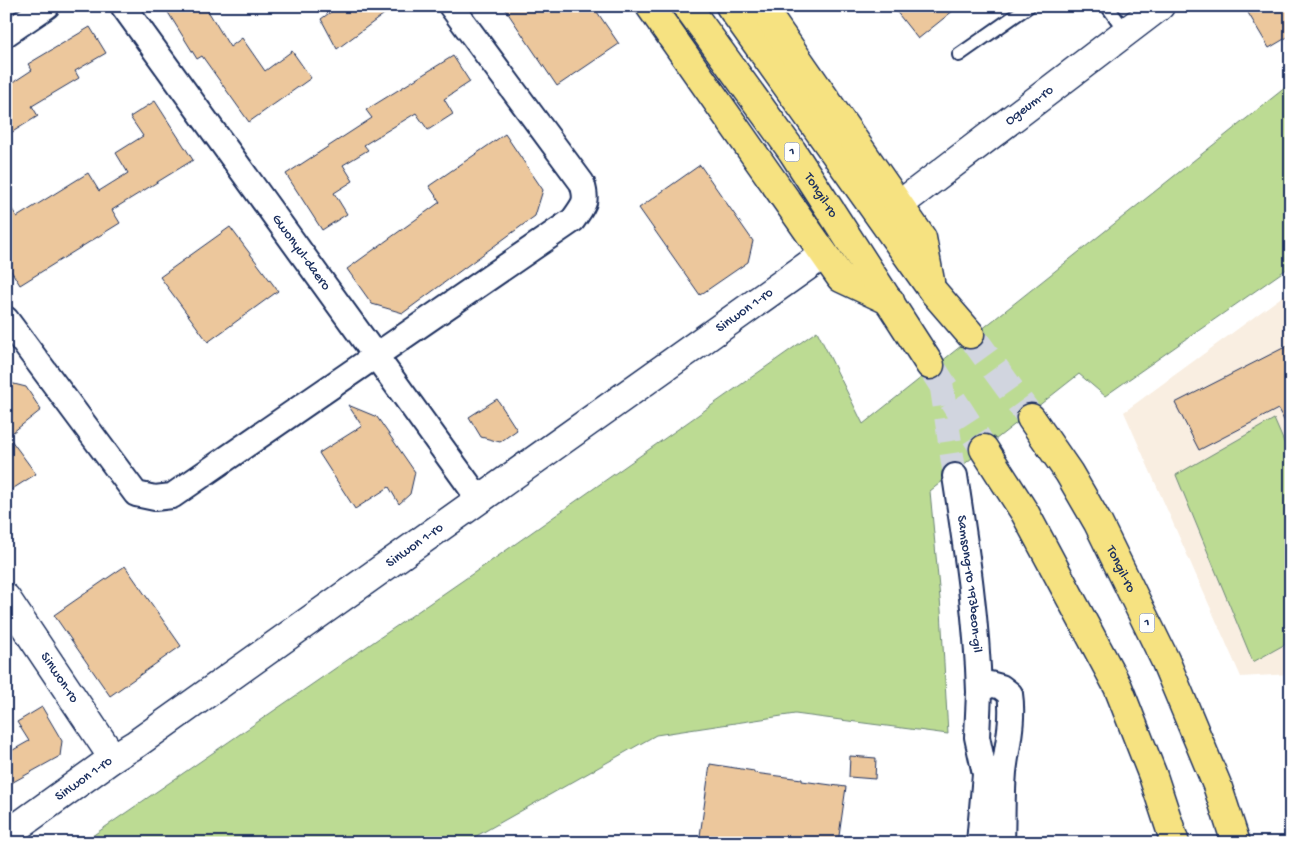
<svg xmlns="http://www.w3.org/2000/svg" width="1297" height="849" font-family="'Gochi Hand',sans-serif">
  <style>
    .built { fill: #f9eee1 }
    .green { fill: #bcdb93; stroke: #6c8578 }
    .building { fill: #ecc79c; stroke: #1b2f5e }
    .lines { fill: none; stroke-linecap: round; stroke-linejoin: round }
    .street-tunnel { stroke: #d1d5df; stroke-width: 24; stroke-dasharray: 24 12; stroke-linecap: butt }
    .primary-tunnel { stroke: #d1d5df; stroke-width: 28; stroke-dasharray: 28 14; stroke-linecap: butt }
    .lane-casing { stroke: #1b2f5e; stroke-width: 16 }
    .street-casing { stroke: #1b2f5e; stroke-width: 28 }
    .secondary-casing { stroke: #1b2f5e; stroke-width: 31 }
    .primary-casing { stroke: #1b2f5e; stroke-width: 31 }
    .lane { stroke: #fff; stroke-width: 12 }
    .street { stroke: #fff; stroke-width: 24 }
    .secondary { stroke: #fff; stroke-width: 28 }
    .primary { stroke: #f6e281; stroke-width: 28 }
    .labels { text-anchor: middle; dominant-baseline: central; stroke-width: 4; stroke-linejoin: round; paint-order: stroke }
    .shield { fill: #fff; stroke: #5f6d8e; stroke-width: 1 }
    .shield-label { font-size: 12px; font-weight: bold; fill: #1b2f5e }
    .street-label { font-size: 14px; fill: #1b2f5e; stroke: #fff }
  </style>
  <rect width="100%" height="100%" fill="#fff"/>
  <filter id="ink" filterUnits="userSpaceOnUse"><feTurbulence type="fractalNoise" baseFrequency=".02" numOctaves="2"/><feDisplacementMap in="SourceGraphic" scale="10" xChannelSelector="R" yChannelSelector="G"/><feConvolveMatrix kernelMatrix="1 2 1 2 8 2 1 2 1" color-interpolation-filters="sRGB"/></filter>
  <g filter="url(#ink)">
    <!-- built -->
    <path class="built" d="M1291,290v384l-50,3 -117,-265z"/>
    <!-- green -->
    <path class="green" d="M1291,83v183l-186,130 -26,-22 -149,117 11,119 7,124 -153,-20 -139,21 -192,108h-382l409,-282 326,-230 46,93z
      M1274,419l17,39v183l-38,21 -77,-187z"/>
    <!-- building -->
    <path class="building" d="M164,6h41l25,41 12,-9 23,33 27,-20 19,27 -62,44 -47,-66 -5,3z
      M339,6h56l-58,43 -16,-30z
      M503,6h90l26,38 -62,42z
      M892,6h67l-41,33z
      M1244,6h47v29l-22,13z
      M90,27l16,26 -31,18 4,7 -47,28 6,10 -32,20v-49l26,-17 -4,-6z
      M453,56l17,26 -26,17 9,15 -25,16 -12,-17 -52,32 4,5 -25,15 10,16 -19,12 13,21 -25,16 -36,-56 86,-56 -6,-8z
      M155,101l38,59 -81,50 8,13 -100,62 -14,-22v-63l11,17 71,-44 11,18 29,-18 -12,-20 27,-17 -13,-19z
      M505,134l38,56 -8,26 -132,97 -31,-9 -25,-35 93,-67 -11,-16z
      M700,165l53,76 -5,21 -48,33 -61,-87z
      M230,227l48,64 -70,51 -48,-65z
      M1291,344v89l-13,-24 -79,41 -24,-47z
      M6,382l20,5 15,23 -33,26 28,38 -30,19z
      M497,399l20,31 -17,12 -19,-5 -12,-20z
      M348,405l29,12 38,55 -5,22 -11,10 -10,-17 -34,22 -36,-56 43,-27z
      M125,566l56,80 -71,50 -56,-81z
      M42,707l20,34 -2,15 -54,30v-32l23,-13 -12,-19z
      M850,756l26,2 -1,21 -26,-2z
      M710,764l44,7v2l48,6v2l44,6 -8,56h-139z"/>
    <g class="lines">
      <!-- street-tunnel -->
      <path class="street-tunnel" d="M941,382l14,94"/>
      <!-- primary-tunnel -->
      <path class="primary-tunnel" d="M970,334l61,84
        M930,365l54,84"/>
      <defs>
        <path id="lane" d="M1107,6l19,26
          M959,55l70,-49"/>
        <g id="street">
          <path id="s1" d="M123,6l356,493"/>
          <path d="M6,34l41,-28"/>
          <path d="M6,319l130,175 19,4 17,-2 401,-276c11,-16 15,-18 9,-37l-131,-177"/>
          <path id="s2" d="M955,476c11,72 22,143 24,216"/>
          <path d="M979,843l6,-69 -8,-37 2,-45 11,-8 11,3 9,7c4,26 -3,52 -6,78 -2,23 -1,47 -2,71"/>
        </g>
        <g id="secondary">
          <path id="s3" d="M899,205l261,-199"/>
          <path id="s4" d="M6,598l107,160"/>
          <path id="s5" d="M6,835l107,-77 23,-14 688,-490"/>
        </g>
        <g id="primary">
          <path d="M650,6l191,272 49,23"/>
          <path id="s6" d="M687,6l105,145 138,214"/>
          <path d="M730,6l202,284 38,44"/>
          <path d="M761,6l161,232 8,43"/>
          <path id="s7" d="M1031,418l38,55 29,50 67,137 52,125 19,58"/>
          <path d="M984,449l41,64 93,174 35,89 22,67"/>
        </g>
      </defs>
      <!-- lane casing -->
      <use href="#lane" class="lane-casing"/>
      <!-- street casing -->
      <use href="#street" class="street-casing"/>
      <!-- secondary casing -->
      <use href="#secondary" class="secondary-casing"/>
      <!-- primary casing -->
      <use href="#primary" class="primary-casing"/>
      <!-- lane -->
      <use href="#lane" class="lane"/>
      <!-- street -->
      <use href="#street" class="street"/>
      <!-- secondary -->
      <use href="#secondary" class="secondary"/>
      <!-- primary -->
      <use href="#primary" class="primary"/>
    </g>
  </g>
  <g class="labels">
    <!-- shield labels -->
    <g class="shield">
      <rect x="784.5" y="142.5" width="15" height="19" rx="4"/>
      <rect x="1139.5" y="613.5" width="15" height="19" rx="4"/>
    </g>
    <g class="shield-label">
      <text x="792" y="152">1</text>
      <text x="1147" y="623">1</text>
    </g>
    <!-- street labels -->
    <g class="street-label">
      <text stroke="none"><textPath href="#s3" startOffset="164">Ogeum-ro</textPath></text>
      <text stroke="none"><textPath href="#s6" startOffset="232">Tongil-ro</textPath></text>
      <text stroke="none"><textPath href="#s1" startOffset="304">Gwonyul-daero</textPath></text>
      <text stroke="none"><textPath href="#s5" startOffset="906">Sinwon 1-ro</textPath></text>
      <text stroke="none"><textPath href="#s5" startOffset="501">Sinwon 1-ro</textPath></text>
      <text stroke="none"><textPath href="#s7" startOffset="176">Tongil-ro</textPath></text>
      <text stroke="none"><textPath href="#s2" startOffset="109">Samsong-ro 193beon-gil</textPath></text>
      <text stroke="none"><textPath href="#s4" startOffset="96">Sinwon-ro</textPath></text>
      <text stroke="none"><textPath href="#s5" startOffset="96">Sinwon 1-ro</textPath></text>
    </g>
  </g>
  <!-- margin -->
  <rect width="1297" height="849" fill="none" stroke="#fff" stroke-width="25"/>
  <rect x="12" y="12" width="1272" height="824" fill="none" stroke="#1b2f5e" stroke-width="2" filter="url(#ink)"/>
</svg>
